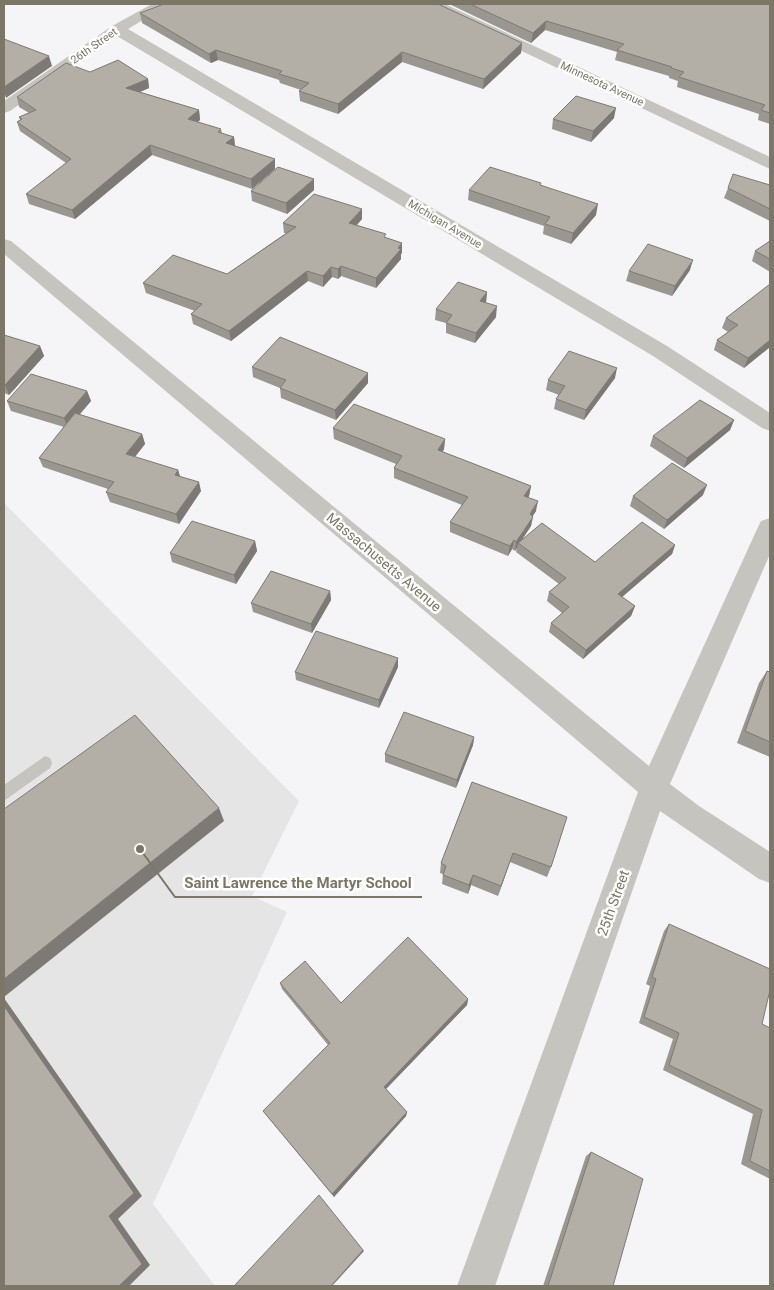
<svg xmlns="http://www.w3.org/2000/svg" width="774" height="1290" font-family="Roboto,sans-serif">
  <style>
    .built { fill: #e6e5e5 }
    .lines { fill: none; stroke-linecap: round; stroke-linejoin: round }
    .service { fill: #c6c4bf; fill-rule: evenodd }
    .minor { fill: #c6c4bf; fill-rule: evenodd }
    .wall { fill: #9a9690 }
    .shaded-wall { fill: #7d7a75 }
    .building { fill: #b3afa7; stroke: #7d7a75 }
    .labels { text-anchor: middle; dominant-baseline: central; stroke-width: 5; stroke-linejoin: round; paint-order: stroke }
    .far-street-label { font-size: 11px; fill: #7c7666; stroke: #fff }
    .street-label { font-size: 14px; fill: #7c7666; stroke: #fff }
    .leader { fill: none; stroke: #7c7666; stroke-width: 2 }
    .callout-dot { fill: #7c7666; stroke: #fff; stroke-width: 2 }
    .callout-label { font-size: 15px; text-anchor: middle; font-weight: bold; fill: #7c7666; stroke: #fff; stroke-width: 5; stroke-linejoin: round; paint-order: stroke }
  </style>
  <rect width="100%" height="100%" fill="#f5f5f7"/>
  <!-- built -->
  <path class="built" d="M4,503l295,298 -47,95 35,16 -134,292 62,82h-211z"/>
  <g class="lines">
    <!-- service -->
    <path class="service" d="M45,756l5,2 2,5 -2,5 -46,33v-16z"/>
    <!-- minor -->
    <path class="minor" d="M152,4h17l-41,25 539,317 103,67v18l-8,-3 -109,-72 -536,-320 -107,75 -6,2v-12l108,-75z
      M427,4h18l325,153v12l-341,-162z
      M4,239l7,2 638,525 109,-239 3,-6 9,-3v36l-100,230 29,22 71,46v31l-11,-4 -99,-68 -165,475h-38l181,-494 -634,-538z"/>
  </g>
  <!-- wall -->
  <path class="wall" d="M449,4h321v120l-12,-4 1,-6 -82,-27 1,-6 -9,-3v-2l-54,-16 2,-8 -72,-22 -14,13z
    M140,13l382,30 -1,10 -38,36 -81,-27 -64,52 -38,-13 -1,-10 2,-1 -21,-7 -1,-3 -61,-20 -7,3 -69,-40z
    M90,72l58,7 1,9 -9,4 59,18 1,10 -2,2 23,7 1,4 12,4 1,9 40,23 -23,20 -100,-34 -77,64 -46,-15 -3,-10 40,-31 -46,-32 -3,-9 3,-2 -1,-3 10,-4 -10,-6 -2,-10z
    M614,118l-23,24 -39,-13 1,-10z
    M541,185l55,30 -25,29 -28,-10 1,-8 -76,-26 1,-10z
    M770,185v36l-46,-23 4,-10z
    M314,190l-27,24 -35,-13 -1,-10z
    M362,219l-5,6 29,13 16,5v10l-1,1v5l-25,29 -35,-12 -3,3 -6,-2 -9,10 -15,-6 -77,60 -38,-17 -2,-10 4,-3 -49,-18 -3,-10 84,-9 59,-41h-2l-1,-10z
    M770,241v31l-18,-11 3,-10z
    M690,270l-18,26 -46,-15 3,-10z
    M770,284v63l-26,21 -30,-18 3,-10 11,-8 -6,-4 4,-10z
    M487,292l-1,10 10,15 -21,26 -29,-10v-10l-11,-3 1,-11z
    M4,335l36,11 4,10 -35,39 -5,-2z
    M252,367l116,16 -32,37 -55,-22 -1,-10 -27,-11z
    M615,378l-31,42 -30,-11 2,-10 3,-4 -13,-5 2,-10z
    M87,391l4,10 -12,14 63,19 3,10 -10,13 43,13 2,6 21,15 -22,33 -69,-22 -4,-10 2,-3 -65,-22 -4,-9 25,-31 -53,-16 -4,-10z
    M734,420l-4,10 -46,38 -34,-22 3,-10z
    M333,428l112,11 -1,10 -1,3 88,34 -2,10 -1,2 8,13 -4,5 -1,10 -8,12 72,24 80,-17 -3,9 -50,43 13,9 -4,10 -48,43 -34,-27 2,-9 11,-10 -15,-12 2,-9 10,-8 -43,-32 1,-4 -2,3 -3,-2 -4,7 -58,-24v-10l12,-17 -68,-27v-10l2,-4 -62,-25z
    M703,495l-39,34 -34,-23 3,-10z
    M255,541l2,10 -21,33 -64,-22 -2,-9z
    M330,591l1,9 -19,33 -59,-21 -2,-9z
    M398,658v9l-19,41 -83,-28 -1,-8z
    M767,671l3,1v85l-33,-14 22,-60z
    M474,737l-1,8 -17,43 -71,-26v-8z
    M472,782l79,85 -4,10 -37,-15 -12,34 -27,-11 -3,9 -26,-10 1,-10 -3,-1 1,-10z
    M669,924l93,100 8,4v151l-29,-15 12,-50 -90,-44 10,-31 -34,-16 11,-37 -4,-2 18,-53z
    M280,983l61,20 127,-4 -1,6 -81,84 21,23 -1,4 -72,81 -71,-86 65,-66 -46,-56z
    M591,1152l22,134h-70l43,-130z"/>
  <!-- shaded-wall -->
  <path class="shaded-wall" d="M546,21l-1,9 -14,13 2,-10z
    M522,43l-1,10 -38,36 1,-10z
    M216,50l2,10 -7,3 -2,-9z
    M402,52v10l-64,52v-10z
    M49,56l3,10 -46,32 -2,-7v-4z
    M148,79l1,9 -21,9 -2,-9z
    M616,108l-2,10 -23,24 2,-11z
    M199,110l1,10 -10,8 -2,-9z
    M234,137l1,9 -9,-3z
    M150,145l2,10 -77,64 -3,-9z
    M275,159v10l-23,20 -1,-10z
    M314,179v11l-27,24 -1,-11z
    M598,204l-2,11 -25,29 2,-11z
    M362,209v10l-13,14v-10z
    M402,243v10l-1,1v5l-25,29v-10z
    M693,260l-3,10 -18,26 3,-10z
    M341,266v10l-3,3v-10z
    M331,267l1,10 -9,10v-11z
    M307,271l1,10 -77,60 -2,-10z
    M487,292l-1,10 -7,9 1,-10z
    M497,306l-1,11 -21,26 1,-10z
    M770,340v7l-26,21 4,-10z
    M40,346l4,10 -35,39 -4,-10z
    M617,368l-2,10 -31,42 2,-10z
    M368,373v10l-32,37 -1,-10z
    M87,391l4,10 -23,27 -4,-10z
    M734,420l-4,10 -46,38 3,-10z
    M142,434l3,10 -16,20 -3,-10z
    M445,439l-1,10 -7,11 1,-10z
    M178,470l3,10 -6,-5z
    M199,482l2,9 -22,33 -3,-10z
    M707,485l-4,10 -39,34 3,-9z
    M531,486l-2,10 -7,10 2,-10z
    M538,501l-2,10 -8,13 2,-10z
    M533,517l-2,9 -12,18 -1,-1 -1,5 -2,3 1,-9z
    M514,540l-2,9 -4,7 2,-10z
    M255,541l2,10 -21,33 -2,-9z
    M675,545l-3,9 -57,49 3,-9z
    M330,591l1,9 -19,33 -1,-9z
    M635,606l-4,10 -48,43 3,-9z
    M398,658v9l-19,41v-8z
    M474,737l-1,8 -17,43 1,-8z
    M219,808l5,13 -220,176v-18z
    M513,853l-3,9 -12,34 3,-10z
    M473,875l-2,10 -3,9 1,-9z
    M4,998l138,198 -24,23 32,46 -21,21h-10l-10,-70 -105,-210z
    M468,999l-1,6 -83,86v-4z
    M407,1112l-1,4 -72,81 -2,-3z
    M363,1250l1,1 -32,35h-1z"/>
  <!-- building -->
  <path class="building" d="M164,4h274l84,39 -38,36 -82,-27 -64,52 -39,-13 10,-8 -30,-9 3,-3 -66,-21 -7,4 -69,-41z
    M470,4h300v109l-9,-3 4,-5 -86,-28 5,-5 -13,-4 1,-1 -55,-17 7,-6 -78,-23 -13,12z
    M4,39l45,17 -45,31z
    M118,60l30,19 -22,9 73,22 -11,9 33,10 -3,3 16,5 -8,6 49,16 -24,20 -101,-34 -78,65 -46,-16 45,-35 -54,-37 5,-3 -3,-2 17,-7 -19,-13 49,-34 24,9z
    M576,96l40,12 -23,23 -40,-12z
    M278,167l36,12 -28,24 -35,-12z
    M490,167l51,16 -1,2 58,19 -25,29 -28,-9 5,-7 -81,-27z
    M733,174l37,11v24l-42,-21z
    M314,194l48,15 -13,14 37,11 -2,3 18,6 -4,5 3,1 -25,29 -35,-12 -3,3 -7,-2 -8,9 -16,-5 -78,60 -38,-17 11,-10 -59,-21 30,-28 54,19 69,-47 -13,-4z
    M770,241v18l-15,-8z
    M648,244l45,16 -18,26 -46,-15z
    M458,282l29,10 -7,9 17,5 -21,27 -30,-10 6,-8 -16,-6z
    M770,284v56l-22,18 -31,-18 21,-15 -12,-7z
    M4,335l36,11 -35,39h-1z
    M280,337l88,36 -33,37 -55,-22 6,-8 -34,-13z
    M569,351l48,17 -31,42 -30,-11 9,-13 -17,-6z
    M31,374l56,17 -23,27 -57,-17z
    M700,400l34,20 -47,38 -34,-22z
    M354,404l91,35 -7,11 93,36 -7,10 14,5 -8,13 3,3 -17,25 -2,-2 -4,6 -60,-24 18,-25 -74,-29 8,-12 -69,-28z
    M75,413l67,21 -16,20 52,16 -3,5 24,7 -23,32 -70,-22 8,-10 -75,-24z
    M672,463l35,22 -40,35 -34,-24z
    M192,521l63,20 -21,34 -64,-22z
    M642,522l33,23 -57,49 17,12 -49,44 -35,-27 18,-16 -20,-15 17,-14 -48,-35 24,-20 53,39z
    M271,571l59,20 -19,33 -60,-21z
    M316,631l82,27 -19,42 -84,-28z
    M767,671l3,1v70l-25,-11z
    M404,712l70,25 -17,43 -72,-26z
    M135,715l84,93 -215,171v-170z
    M472,782l95,35 -16,50 -38,-14 -12,33 -28,-11 -4,10 -26,-10 3,-9 -5,-3z
    M669,924l101,45v21l-8,34 8,4v143l-20,-10 12,-51 -93,-45 10,-32 -35,-16 12,-38 -4,-2z
    M408,937l60,62 -84,88 23,25 -75,82 -69,-83 67,-68 -50,-60 25,-22 36,42z
    M4,1006l130,187 -25,23 33,48 -23,22h-93l-1,-1 -1,1h-20z
    M591,1152l52,27 -30,107h-65z
    M319,1195l44,55 -32,36h-97z"/>
  <g class="labels">
    <!-- far-street labels -->
    <g class="far-street-label">
      <text transform="translate(94 46) rotate(-35)">26th Street</text>
      <text transform="translate(602 84) rotate(25)">Minnesota Avenue</text>
      <text transform="translate(445 224) rotate(31)">Michigan Avenue</text>
    </g>
    <!-- street labels -->
    <g class="street-label">
      <text transform="translate(384 562) rotate(40)">Massachusetts Avenue</text>
      <text transform="translate(613 903) rotate(-70)">25th Street</text>
    </g>
  </g>
  <!-- callouts -->
  <path class="leader" d="M140 849L175 897H422"/>
  <circle class="callout-dot" cx="140" cy="849" r="5"/>
  <g class="callout-label">
    <text x="298" y="888">Saint Lawrence the Martyr School</text>
  </g>
  <!-- border -->
  <rect width="774" height="1290" fill="none" stroke="#7c7666" stroke-width="10"/>
</svg>
